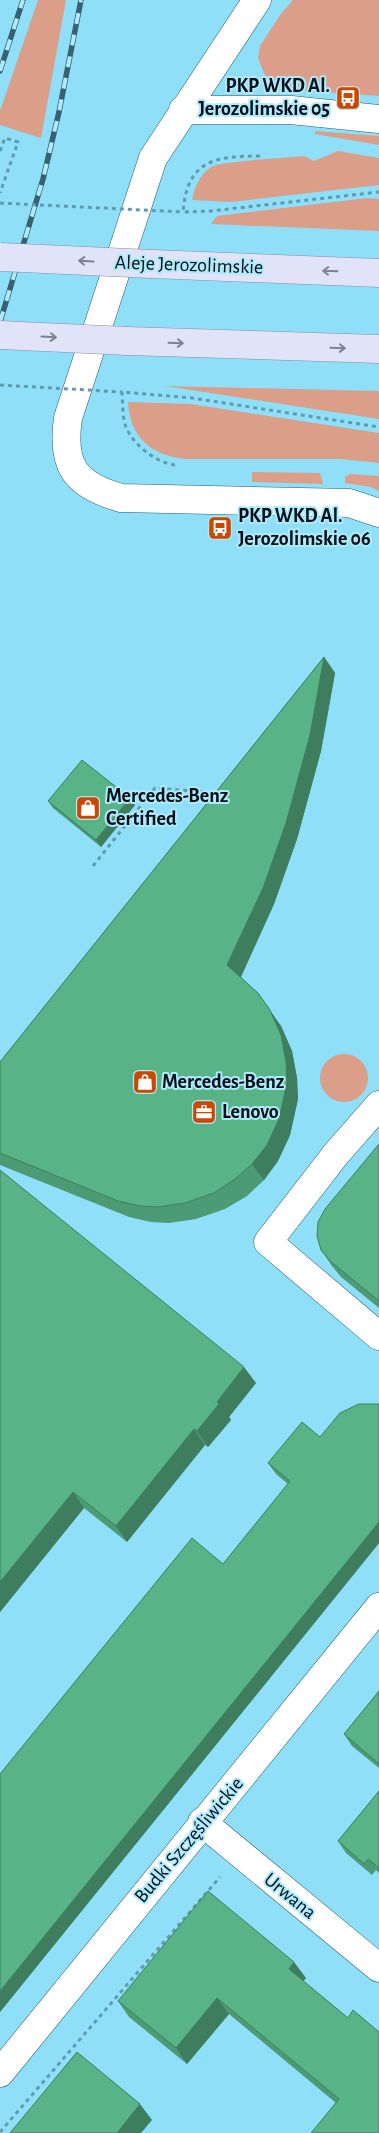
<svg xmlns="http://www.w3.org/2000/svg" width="379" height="2133" font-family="'Alegreya Sans',sans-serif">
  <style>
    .green { fill: #db9e88 }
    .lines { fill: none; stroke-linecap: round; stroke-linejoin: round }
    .minor-casing { stroke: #245d6e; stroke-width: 29 }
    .primary-casing { stroke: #858da6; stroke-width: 29 }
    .path { stroke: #609bae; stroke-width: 3; stroke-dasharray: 4 4; stroke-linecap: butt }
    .minor { stroke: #fff; stroke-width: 28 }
    .primary { stroke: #e1e3f8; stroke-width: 28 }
    .rail-casing { stroke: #38616f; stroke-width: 5.5 }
    .rail { stroke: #afe9fc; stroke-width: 4; stroke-dasharray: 11; stroke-linecap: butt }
    .primary-bridge-casing { stroke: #858da6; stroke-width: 29; stroke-linecap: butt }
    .path-bridge { stroke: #609bae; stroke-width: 3; stroke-dasharray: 4 4; stroke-linecap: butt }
    .primary-bridge { stroke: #e1e3f8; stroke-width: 28 }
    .wall { fill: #4c9b74 }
    .shaded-wall { fill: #3e7e5e }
    .building { fill: #58b487; stroke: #3e7e5e }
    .oneway { stroke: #7c8492 }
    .labels { text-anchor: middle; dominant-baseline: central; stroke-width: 4; stroke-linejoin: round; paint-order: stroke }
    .poi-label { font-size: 20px; font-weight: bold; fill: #000f15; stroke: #afe9fc; text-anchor: start }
    .street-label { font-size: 20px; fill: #000f15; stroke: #afe9fc }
  </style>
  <rect width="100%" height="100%" fill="#8fdff9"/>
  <!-- green -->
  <path class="green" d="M38,0h28l-25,138 -41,-13v-14z
    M293,0h86v96l-97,-7 -16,-11 -8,-20 2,-12 20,-31z
    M315,131l64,5v9l-64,-11z
    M338,151l41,7v27l-148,17 -39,-2c2,-12 8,-26 19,-33 9,-6 77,-9 93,-11l10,5z
    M367,198l12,1v32l-168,-7 6,-8z
    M165,386l214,5v28z
    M128,402l63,2 188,29v30l-38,-4h-156c-34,-4 -55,-21 -57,-57z
    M252,472l68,1 3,11 -71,-2z
    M350,474l29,2v15l-8,-4 -26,-4v-6z
    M320 1078a24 24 0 1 1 48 0a24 24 0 1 1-48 0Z"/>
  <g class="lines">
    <defs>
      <path id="minor" d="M257,0l-104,158 -85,260c-7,48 7,67 53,80l228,5 30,10
        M183,110h108l88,9
        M379,1105l-43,49 -68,88 111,94
        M202,1822l177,146
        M0,2073l379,-466"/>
      <path id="primary" d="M152,264l227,9
        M127,341l252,8"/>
    </defs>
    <!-- minor casing -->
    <use href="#minor" class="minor-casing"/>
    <!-- primary casing -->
    <use href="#primary" class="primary-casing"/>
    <!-- path -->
    <path class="path" d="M0,151l5,-13 13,4 -18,51
      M260,156c-45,0 -73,4 -77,56l28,-1 168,-19
      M175,465c-18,-2 -42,-20 -49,-38 -4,-10 -3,-24 -4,-35l70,6 187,29
      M93,866l62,-78 50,4 2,16
      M0,2132l220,-255"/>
    <!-- minor -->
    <use href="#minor" class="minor"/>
    <!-- primary -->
    <use href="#primary" class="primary"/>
    <defs>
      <path id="rail" d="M0,71l23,-71
        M0,322l43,-143 16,-67 22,-112"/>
    </defs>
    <!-- rail casing -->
    <use href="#rail" class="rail-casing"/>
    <!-- rail -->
    <use href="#rail" class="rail"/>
    <defs>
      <path id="primary-bridge" d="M0,257l152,7
        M0,335l127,6"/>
    </defs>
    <!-- primary-bridge casing -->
    <use href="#primary-bridge" class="primary-bridge-casing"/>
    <!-- path-bridge -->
    <path class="path-bridge" d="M0,203l183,9
      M0,385l122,7"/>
    <!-- primary-bridge -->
    <use href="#primary-bridge" class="primary-bridge"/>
  </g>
  <!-- wall -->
  <path class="wall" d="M324,657l11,16 -14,78 -24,88 -23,65 -33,73 40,49 11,25 5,27 1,21 -8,36 -12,26 -14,19 -17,16 -22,13 -29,10 -27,4 -18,-1 -22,-5 -129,-52v-103z
    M130,798l5,7 -34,42 -48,-39 -5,-7z
    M379,1144v164l-38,-31 -9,-11 -11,-16z
    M0,1170l256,213 -27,34 2,3 -23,27 -3,-2 -78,97 -43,-34 -84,104z
    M379,1404v139l-379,469 223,-448 65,-80 -12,-10 -8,-11 52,-26z
    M379,1691v77l-27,-22 -8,-12z
    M379,1791v82l-3,-3 -4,5 -26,-22 -8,-12z
    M306,1978l-3,3 45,37 31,115 -43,-30 -107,-89 -42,50 -58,-47 -11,-16z"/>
  <!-- shaded-wall -->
  <path class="shaded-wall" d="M324,657l11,16 -14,78 -24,88 -23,65 -35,77 -12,-16z
    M130,798l5,7 -34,42 -5,-7z
    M258,993l23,33 11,25 5,27 1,21 -8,36 -12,26 -14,19 -12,-16z
    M244,1367l12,16 -27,34 2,3 -23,27 -11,-16 20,-29z
    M194,1429l11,16 -78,97 -11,-16z
    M73,1492l11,16 -84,104v-30z
    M379,1522v21l-379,469v-21z
    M294,1962l12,16 -6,7 -11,-16z
    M217,1998l12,16 -42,50 -11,-16z
    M140,2104l12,16 -11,13h-24z"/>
  <!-- building -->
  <path class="building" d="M324,657l-14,78 -24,88 -23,65 -36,77 31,28 12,17 11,25 5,27 1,21 -8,36 -12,26 -15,19 -17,15 -21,14 -29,10 -27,4 -18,-1 -22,-5 -118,-48v-91z
    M82,760l48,38 -34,42 -48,-39z
    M379,1144v157l-49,-40 -9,-11 -4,-14 1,-14 7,-13z
    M0,1170l244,197 -27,35 2,2 -22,27 -3,-2 -78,97 -43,-34 -73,90z
    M359,1404h20v118l-379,469v-217l192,-236 31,26 67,-83 -22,-18 34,-41 18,15 20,-24z
    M379,1691v73l-35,-30z
    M379,1791v77l-11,-9 -4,5 -26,-23z
    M208,1891l86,71 -5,7 59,49 5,-8 26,22v101h-68l28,-34 -122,-101 -41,50 -58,-47z
    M77,2052l63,52 -23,29h-107z"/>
  <!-- one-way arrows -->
  <defs><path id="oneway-shaft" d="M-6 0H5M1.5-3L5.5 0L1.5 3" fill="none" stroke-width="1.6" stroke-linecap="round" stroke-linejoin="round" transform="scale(1.25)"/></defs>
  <g class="oneway">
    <use href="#oneway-shaft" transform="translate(86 261) rotate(-177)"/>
    <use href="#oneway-shaft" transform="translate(330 271) rotate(-178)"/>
    <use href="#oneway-shaft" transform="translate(49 337) rotate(3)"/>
    <use href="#oneway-shaft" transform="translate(176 343) rotate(2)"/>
    <use href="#oneway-shaft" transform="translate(338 348) rotate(2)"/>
  </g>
  <!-- icons -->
  <defs>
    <symbol id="bus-square" viewBox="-11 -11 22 22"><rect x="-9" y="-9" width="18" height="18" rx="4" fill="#cc4700" stroke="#afe9fc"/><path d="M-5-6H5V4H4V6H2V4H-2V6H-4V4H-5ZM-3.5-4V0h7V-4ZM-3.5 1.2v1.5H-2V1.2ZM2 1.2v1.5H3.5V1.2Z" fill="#fff"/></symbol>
    <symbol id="shop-square" viewBox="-11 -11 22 22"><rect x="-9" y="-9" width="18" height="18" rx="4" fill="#cc4700" stroke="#afe9fc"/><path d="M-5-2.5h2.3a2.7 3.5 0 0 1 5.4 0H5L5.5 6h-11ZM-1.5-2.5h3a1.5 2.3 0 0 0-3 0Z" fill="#fff"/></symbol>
    <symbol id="office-square" viewBox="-11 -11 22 22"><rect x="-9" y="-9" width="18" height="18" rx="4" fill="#cc4700" stroke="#afe9fc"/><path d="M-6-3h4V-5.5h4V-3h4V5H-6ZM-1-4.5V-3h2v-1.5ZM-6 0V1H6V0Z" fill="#fff"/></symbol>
  </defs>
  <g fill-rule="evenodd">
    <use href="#bus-square" x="334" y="84" width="28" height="28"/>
    <use href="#bus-square" x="206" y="514" width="28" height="28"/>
    <use href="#shop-square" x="74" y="794" width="28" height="28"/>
    <use href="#shop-square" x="131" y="1068" width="28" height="28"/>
    <use href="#office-square" x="190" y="1098" width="28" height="28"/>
  </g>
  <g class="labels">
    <!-- poi labels -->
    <g class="poi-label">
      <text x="330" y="86" text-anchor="end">PKP WKD Al.<tspan x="330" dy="23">Jerozolimskie 05</tspan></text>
      <text x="238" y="516">PKP WKD Al.<tspan x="238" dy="23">Jerozolimskie 06</tspan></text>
      <text x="106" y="796">Mercedes-Benz<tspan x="106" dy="23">Certified</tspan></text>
      <text x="162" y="1082">Mercedes-Benz</text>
      <text x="222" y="1112">Lenovo</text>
    </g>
    <!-- street labels -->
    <g class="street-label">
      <text transform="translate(189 265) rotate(2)">Aleje Jerozolimskie</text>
      <text transform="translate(189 1840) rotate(-50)">Budki Szczęśliwickie</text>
      <text transform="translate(290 1896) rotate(39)">Urwana</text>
    </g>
  </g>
</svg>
